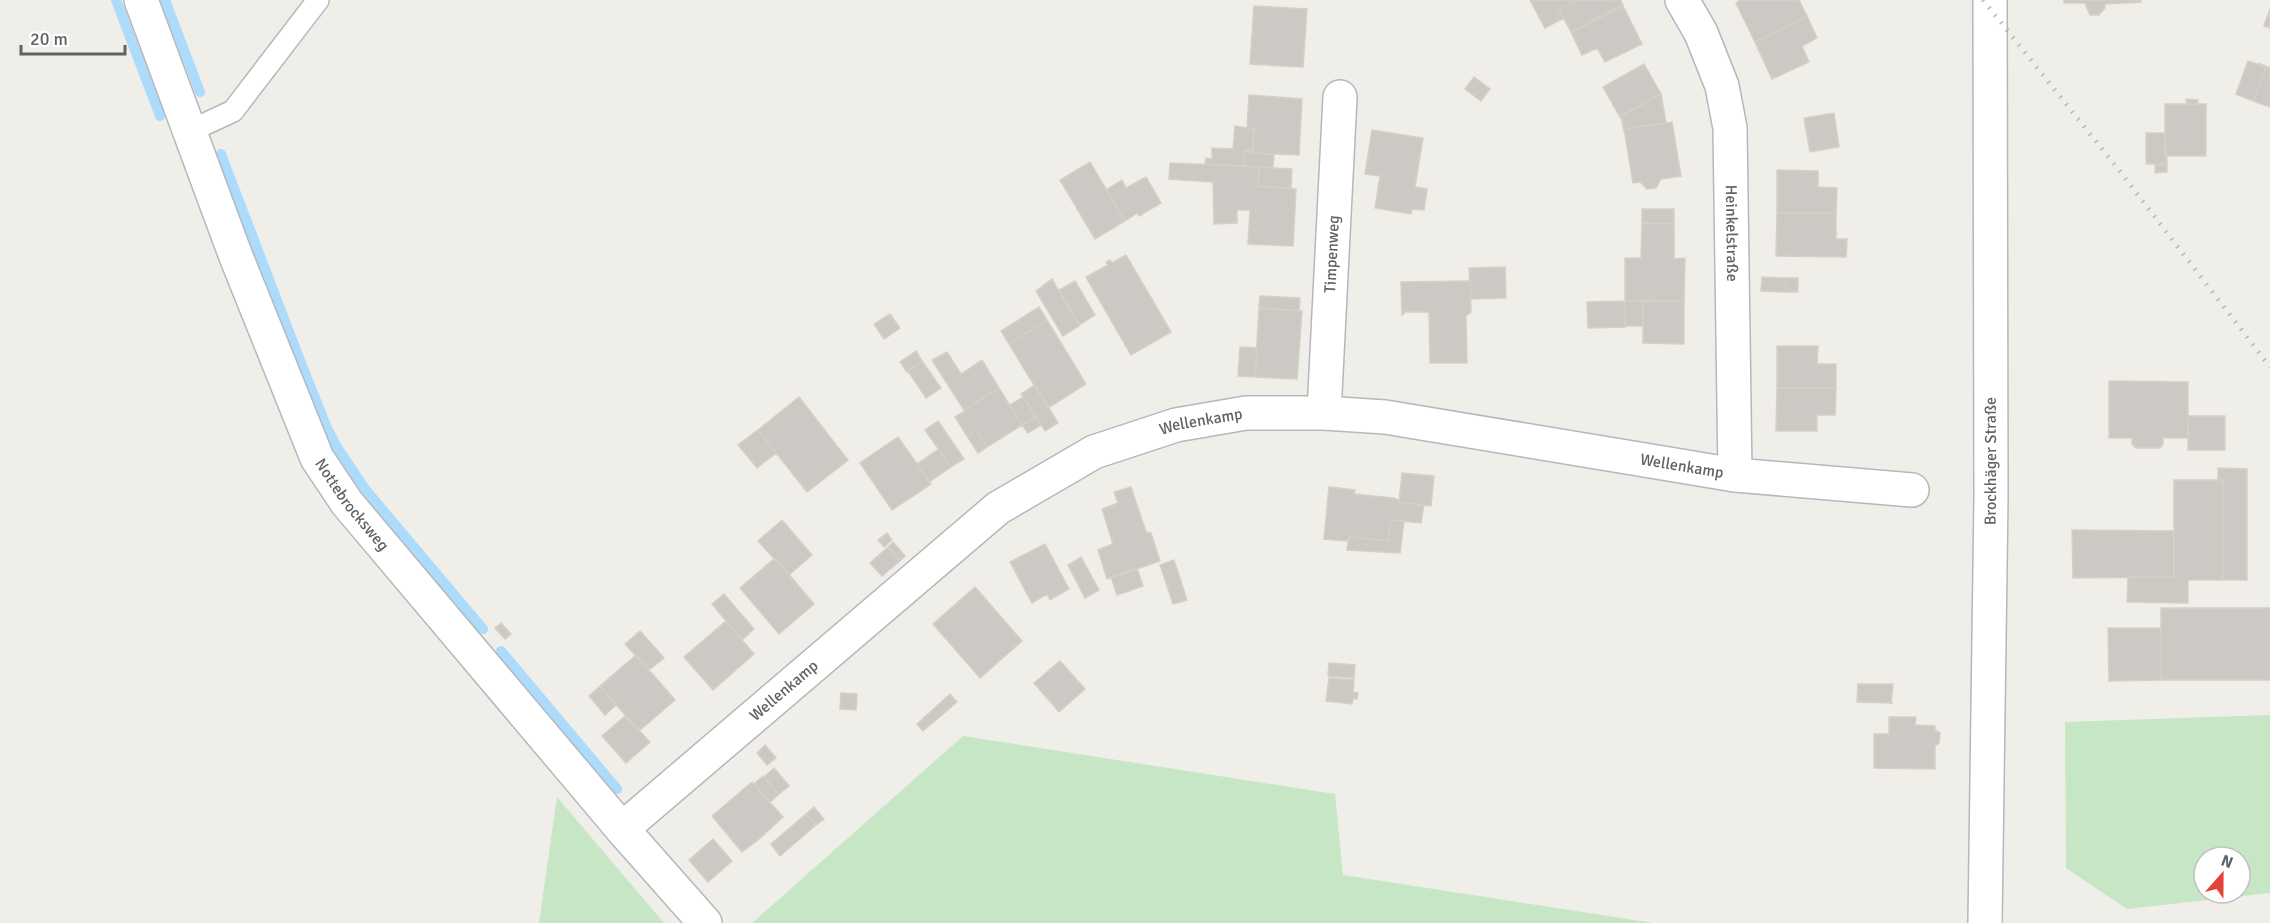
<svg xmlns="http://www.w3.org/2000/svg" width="2270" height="923" font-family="Signika,sans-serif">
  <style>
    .green { fill: #c7e6c6; fill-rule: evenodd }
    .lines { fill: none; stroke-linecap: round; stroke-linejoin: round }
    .stream { stroke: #addbfb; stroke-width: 10 }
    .building { fill: #ccc9c4; stroke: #d5d0c6; stroke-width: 1.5 }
    .service-casing { stroke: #b5b8bb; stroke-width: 24 }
    .minor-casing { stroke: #b5b8bb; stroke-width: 36 }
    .secondary-casing { stroke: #b4b7bb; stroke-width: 36 }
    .service { stroke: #fff; stroke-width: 21 }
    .minor { stroke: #fff; stroke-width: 33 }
    .secondary { stroke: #fff; stroke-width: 33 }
    .rail { stroke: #b5b6b7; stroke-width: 4.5; stroke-dasharray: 1.5 8; stroke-linecap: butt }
    .labels { text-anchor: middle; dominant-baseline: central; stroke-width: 5; stroke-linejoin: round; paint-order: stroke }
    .street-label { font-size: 16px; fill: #5f6367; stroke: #fff }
  </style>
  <rect width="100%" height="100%" fill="#f0eee8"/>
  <!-- green -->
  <path class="green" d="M2270,715v178l-143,16 -61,-41 -1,-146zM2204,857h36v36h-36z
    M963,736l372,58 8,81 311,48h-902z
    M557,797l107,126h-125z"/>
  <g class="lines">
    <!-- stream -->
    <path class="stream" d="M116,0l44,116
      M165,0l35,92
      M221,154l80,209 26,65 10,19 28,42 118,140
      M501,651l116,138"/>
  </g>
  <!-- building -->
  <path class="building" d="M1530,0h44l1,2 -16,7 5,9 -19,10z
    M1574,0h46l3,5 -52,27 -12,-23 16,-7z
    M1741,0h58l8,16 -52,26 -19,-39z
    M2064,0h77v2l-36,2v4l-6,7h-9l-5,-12h-21z
    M1254,6l53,3 -4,58 -53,-3z
    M1623,6l19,38 -37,18 -8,-14 -15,7 -11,-23z
    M2270,9v19l-6,-2z
    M1807,16l10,22 -15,8 7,16 -37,17 -17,-37z
    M2248,61l18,6 -13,34 -17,-7z
    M2258,63l12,5v39l-17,-6 13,-34z
    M1644,64l17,30 -41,23 -17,-30z
    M1474,77l16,12 -9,12 -16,-12z
    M1661,94l5,29 -42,6v2l-3,-15z
    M1249,95l53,4 -3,56 -47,-2 2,-24 -7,-1z
    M2186,99l12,1v4h-11z
    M2165,104h41v52h-41z
    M1834,113l5,34 -29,5 -6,-34z
    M1672,122l9,54 -20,3 -5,9 -9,1 -7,-7 -7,1 -9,-54z
    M1235,126l19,3 -1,22h-9l-1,15 -38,-2 1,-6 6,1v-11l21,1z
    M1372,130l51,8 -8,49 12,2 -3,21 -12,-1 -1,5 -36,-6 5,-32 -15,-2z
    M2146,133h19l2,31h-21z
    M1244,151l30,4 -1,13 -30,-2z
    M1090,162l35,59 -30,18 -35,-59z
    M1170,163l89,4 -1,19 38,3 -3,57 -45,-2 2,-34h-13v13l-23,1 -1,-42 -44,-3z
    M2167,164v8l-12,1v-8z
    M1259,167l33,2 -1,19 -33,-2z
    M1777,170l41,1v16l19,1 -1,25h-59z
    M1146,177l15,26 -22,13 -2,-3 -12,8 -19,-31 16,-10 4,8z
    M1642,209h32v15l-32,-1z
    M1777,213h59v26h11l-1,18 -70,-1z
    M1642,223l32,1v35l11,-1 -1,43h-59v-43h16z
    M1126,255l45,77 -40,23 -45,-78 22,-12 -2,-3 4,-2 2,3z
    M1505,267l1,31 -35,1 -2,-31z
    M1762,277l24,1 -1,14 -24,-1z
    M1786,278h12v14h-13z
    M1052,279l27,47 -16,10 -27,-45z
    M1075,281l20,34 -16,10 -20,-35z
    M1470,281l1,31 -5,4 1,47h-37l-1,-51h-25v2l-2,1 -1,-33z
    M1260,296l40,2 -1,13 -40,-3z
    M1643,300v26h-18v-25z
    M1643,300l41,1v43l-41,-1z
    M1625,301v26l-37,1 -1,-26z
    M1039,307l8,13 -38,24 -8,-13z
    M1259,308l43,3 -5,68 -42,-2z
    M890,314l10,14 -16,11 -10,-15z
    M1047,320l39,64 -38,24 -39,-64z
    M1777,346h41l-1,18h19v24h-59z
    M1240,347l17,1 -2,29 -17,-1z
    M916,351l6,10 -15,11 -7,-10z
    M947,352l14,22 21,-14 17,28 -35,22 -32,-50z
    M922,361l19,27 -15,10 -18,-27z
    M2109,381l79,1v56h-25v6l-3,4h-24l-4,-4v-6h-23z
    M1035,385l23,38 -13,8 -24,-37z
    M999,388l23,37 -35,22 -11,-17 -9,6 -12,-19 10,-6 -1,-1z
    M1777,388h59l-1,27h-18v16h-41z
    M799,397l49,63 -41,32 -49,-62z
    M1023,397l13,19 -14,9 -12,-20z
    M1036,416l5,9 -13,8 -6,-8z
    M2188,416h37v34h-37z
    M938,421l26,38 -13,8 -26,-37z
    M758,430l18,23 -19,15 -19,-23z
    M976,430l11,17 -9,6 -11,-17z
    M898,437l33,47 -39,26 -32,-47z
    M939,449l12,18 -22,15 -12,-18z
    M2218,468l29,1v111h-24v-100h-5z
    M1402,473l32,3 -3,30 -32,-4z
    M2174,480h49v100h-35v23l-61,-1 1,-25h46z
    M1131,487l15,45 5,1 9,28 -53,18 -9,-29 15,-6 -11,-35 16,-6 -4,-11z
    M1329,487l26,3 -1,4 39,4 6,2v2l25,3 -3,18 -30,-3 -3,21 -39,-4 -1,4 -24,-2z
    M782,520l30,35 -23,20 -31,-34z
    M1391,520l13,1 -4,32 -53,-3 2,-13 39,4z
    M2072,530l102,1v46l-101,1z
    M887,533l5,7 -8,7 -6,-7z
    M893,542l12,14 -5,5 -12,-14z
    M1045,544l24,45 -19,11 -3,-6 -15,9 -22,-41z
    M888,547l12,14 -18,15 -12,-13z
    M1081,557l18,33 -14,8 -17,-33z
    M775,558l39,46 -35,30 -39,-46z
    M1174,560l13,40 -14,4 -13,-39z
    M1137,568l6,18 -26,9 -6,-18z
    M975,587l47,54 -42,37 -47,-54z
    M724,594l30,35 -12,11 -30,-36z
    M2161,608h109v72h-109z
    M726,621l28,33 -41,36 -29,-33z
    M501,623l10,11 -6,5 -10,-11z
    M2108,628h53v52l-52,1z
    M640,631l24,27 -15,12 -24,-26z
    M636,655l39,45 -36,31 -39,-45z
    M1060,661l25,28 -26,23 -25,-29z
    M1329,663l26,2 -1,13 -26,-2z
    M1329,678l25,2 -1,12 5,1 -1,6h-4l-1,5 -26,-3z
    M1858,684h35l-2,18 2,1 -36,-1z
    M600,686l16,19 -11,10 -16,-19z
    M841,693l16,1 -1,16 -16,-1z
    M950,694l7,8 -34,29 -6,-7z
    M625,716l25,26 -24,21 -24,-27z
    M1889,717h27l-1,8 20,1v4l5,3 -1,10 -4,3v23l-61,-1v-34h15z
    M765,745l11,13 -9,7 -10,-12z
    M774,768l15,18 -10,8 -15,-17z
    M763,776l16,18 -9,8 -16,-18z
    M752,782l31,35 -25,23 -16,12 -30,-36z
    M814,807l10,12 -8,6 -10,-11z
    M806,814l10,11 -36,31 -9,-12z
    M713,839l19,22 -24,21 -19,-22z"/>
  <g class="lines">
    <defs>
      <path id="service" d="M190,131l43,-20 85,-111"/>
      <g id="minor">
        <path id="s1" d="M141,0l94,254 82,204 30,45 275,326 83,94"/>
        <path id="s2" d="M1682,0l19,33 21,53 8,42 5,347"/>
        <path id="s3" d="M1324,413l16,-316"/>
        <path id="s4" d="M622,829l376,-321 96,-56 82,-27 70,-12h78l61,4 350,58 177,15"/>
      </g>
      <g id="secondary">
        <path id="s5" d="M1985,923l6,-426 -1,-497"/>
      </g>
    </defs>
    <!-- service casing -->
    <use href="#service" class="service-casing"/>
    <!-- minor casing -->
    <use href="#minor" class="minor-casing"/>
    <!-- secondary casing -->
    <use href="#secondary" class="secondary-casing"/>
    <!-- service -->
    <use href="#service" class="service"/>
    <!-- minor -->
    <use href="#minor" class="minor"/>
    <!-- secondary -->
    <use href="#secondary" class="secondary"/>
    <!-- rail -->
    <path class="rail" d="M1983,0l135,169 152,198"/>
  </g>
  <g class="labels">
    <!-- street labels -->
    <g class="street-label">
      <text stroke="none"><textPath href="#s2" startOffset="243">Heinkelstraße</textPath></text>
      <text stroke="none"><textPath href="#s3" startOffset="159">Timpenweg</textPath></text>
      <text stroke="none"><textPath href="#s4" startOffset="717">Wellenkamp</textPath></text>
      <text stroke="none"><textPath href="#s5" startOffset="462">Brockhäger Straße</textPath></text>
      <text stroke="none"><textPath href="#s4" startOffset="1203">Wellenkamp</textPath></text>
      <text stroke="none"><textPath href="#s1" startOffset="549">Nottebrocksweg</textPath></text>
      <text stroke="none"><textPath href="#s4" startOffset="213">Wellenkamp</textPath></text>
    </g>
  </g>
  <!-- north arrow -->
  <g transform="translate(2222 875) rotate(21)"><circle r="28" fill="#ffffff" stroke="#bfc1c2" stroke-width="1.5"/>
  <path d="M0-4.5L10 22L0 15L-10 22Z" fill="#e2443c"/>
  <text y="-9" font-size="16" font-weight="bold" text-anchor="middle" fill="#5f6367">N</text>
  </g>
  <!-- scale -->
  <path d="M21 45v9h104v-9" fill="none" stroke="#5f6367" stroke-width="3"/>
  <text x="30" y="45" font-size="18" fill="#5f6367" stroke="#ffffff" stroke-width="4.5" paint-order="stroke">20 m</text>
</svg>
